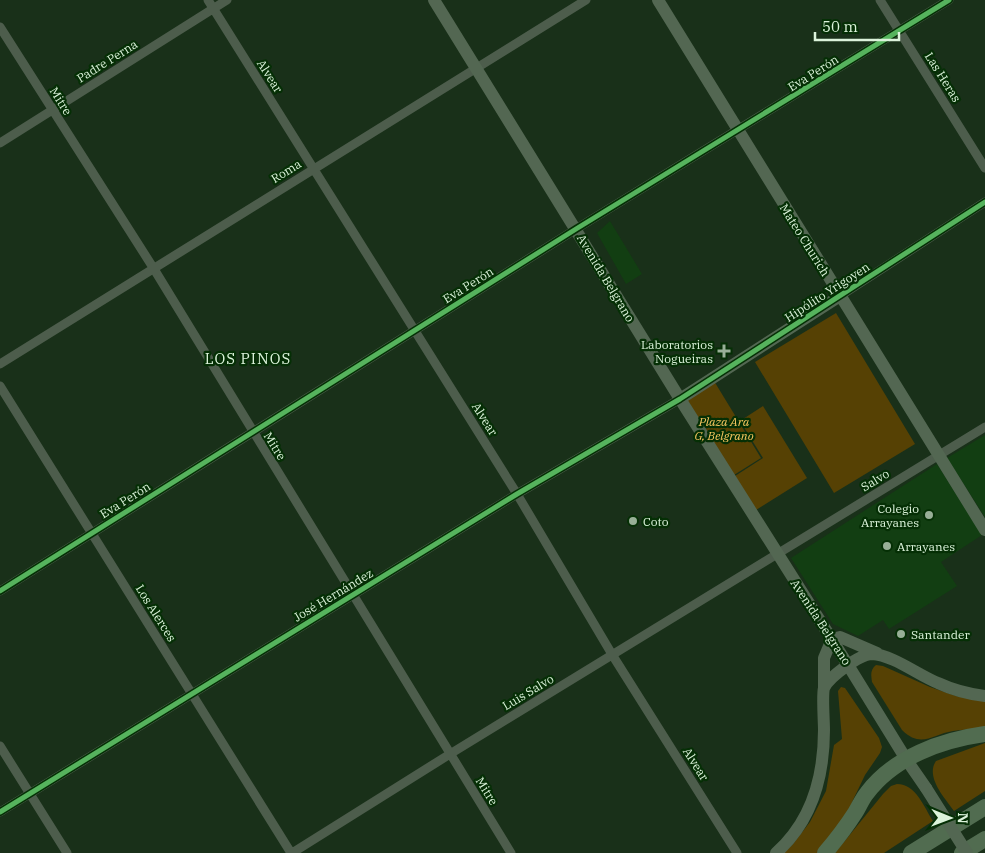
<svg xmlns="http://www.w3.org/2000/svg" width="985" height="853" font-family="'IBM Plex Serif',serif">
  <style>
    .built { fill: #123e12 }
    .green { fill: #564104 }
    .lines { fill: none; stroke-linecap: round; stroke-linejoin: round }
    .street { stroke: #4d5d4c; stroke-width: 9 }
    .secondary { stroke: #536752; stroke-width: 12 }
    .highway { stroke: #516c50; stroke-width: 16 }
    .secondary-bridge { stroke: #536752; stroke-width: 12 }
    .cycleway-casing { stroke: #052f05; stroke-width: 8 }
    .cycleway { stroke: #56b35d; stroke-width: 5 }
    .poi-dot { fill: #98af97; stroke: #052f05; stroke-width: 2 }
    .labels { text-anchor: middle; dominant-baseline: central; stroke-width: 4.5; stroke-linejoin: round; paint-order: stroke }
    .street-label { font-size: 12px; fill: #dcf3db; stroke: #052f05 }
    .poi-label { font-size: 12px; fill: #dcf3db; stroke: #052f05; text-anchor: start }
    .park-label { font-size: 12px; font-style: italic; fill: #fac861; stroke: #052f05 }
    .quarter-label { font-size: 15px; letter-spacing: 1px; fill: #dcf3db; stroke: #052f05 }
  </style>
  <rect width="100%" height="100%" fill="#193019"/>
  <!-- built -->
  <path class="built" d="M610,221l32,53 -16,10 -29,-51z
    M985,435v82l-38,-59z
    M937,464l45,71 -41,27 16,24 -68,43 -6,-9 -25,16 -25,-12 -42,-66z"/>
  <!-- green -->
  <path class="green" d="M836,313l79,131 -81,49 -79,-131z
    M714,381l47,77 -27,17 -48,-77z
    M763,406l44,72 -51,32 -21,-34 28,-18 -23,-37z
    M876,665l7,1 47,21 26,9 29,5v29c-10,0 -22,-1 -32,1 -20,3 -32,18 -51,-1l-30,-48c-1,-7 -2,-12 4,-17z
    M841,687l4,1 34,50 3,9 -2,6 -15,22 -12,25 -6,18 -29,35h-34l9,-9 17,-22 16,-31 8,-46 8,-6 -4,-48z
    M985,743v48l-31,20c-9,-13 -29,-34 -18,-50z
    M897,784c19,0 27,23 36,37l-49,32h-49l48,-59 8,-8z"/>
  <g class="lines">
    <!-- street -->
    <path class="street" d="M208,0l309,494 96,162 124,197
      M880,0l105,168
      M0,27l154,242 357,584
      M0,143l227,-143
      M840,296l145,-94
      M0,364l586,-364
      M0,386l291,467
      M0,591l576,-362 373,-229
      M0,746l67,107
      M0,812l517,-318 163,-95
      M292,853l158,-99 535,-327"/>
    <!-- secondary -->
    <path class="secondary" d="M434,0l246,399 168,266 58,94 20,29
      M658,0l327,530
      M680,399l160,-103
      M824,688v-30l8,-19 8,-2 37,16
      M776,853c36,-32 48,-77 48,-123 0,-9 -2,-35 0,-42 5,-11 36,-34 48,-34 21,1 46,21 66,29 15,7 30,11 47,13"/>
    <!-- highway -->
    <path class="highway" d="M825,853c11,-13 21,-26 30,-40 4,-6 7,-14 12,-20 27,-36 75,-53 118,-59
      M911,853l74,-46
      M962,853l23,-14"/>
    <!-- secondary-bridge -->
    <path class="secondary-bridge" d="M926,788l41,65"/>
    <defs>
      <path id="cycleway" d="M0,591l576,-362 373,-229
        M0,812l517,-318 163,-95 305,-197"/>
    </defs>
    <!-- cycleway casing -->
    <use href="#cycleway" class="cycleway-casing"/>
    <!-- cycleway -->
    <use href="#cycleway" class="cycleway"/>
  </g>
  <!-- markers -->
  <g class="poi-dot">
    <path d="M721.5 343.5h5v5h5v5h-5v5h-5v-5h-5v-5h5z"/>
    <circle cx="929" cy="515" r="5"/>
    <circle cx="633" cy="521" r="5"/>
    <circle cx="887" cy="546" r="5"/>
    <circle cx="901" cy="634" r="5"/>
  </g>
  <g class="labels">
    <!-- street labels -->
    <g class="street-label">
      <text transform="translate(107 61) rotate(-32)">Padre Perna</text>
      <text transform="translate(813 73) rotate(-32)">Eva Perón</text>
      <text transform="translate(270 76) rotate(58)">Alvear</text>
      <text transform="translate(943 77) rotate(58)">Las Heras</text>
      <text transform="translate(61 101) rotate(58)">Mitre</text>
      <text transform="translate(286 171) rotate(-32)">Roma</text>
      <text transform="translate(805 240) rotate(58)">Mateo Churich</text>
      <text transform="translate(606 278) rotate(59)">Avenida Belgrano</text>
      <text transform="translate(468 285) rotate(-32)">Eva Perón</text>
      <text transform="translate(827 292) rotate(-33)">Hipólito Yrigoyen</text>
      <text transform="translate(485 419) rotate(58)">Alvear</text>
      <text transform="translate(275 446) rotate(58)">Mitre</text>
      <text transform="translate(875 480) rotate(-31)">Salvo</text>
      <text transform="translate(125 500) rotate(-32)">Eva Perón</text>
      <text transform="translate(333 595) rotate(-31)">José Hernández</text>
      <text transform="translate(156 613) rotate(58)">Los Alerces</text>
      <text transform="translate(821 622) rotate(57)">Avenida Belgrano</text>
      <text transform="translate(528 692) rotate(-31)">Luis Salvo</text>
      <text transform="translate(696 764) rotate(58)">Alvear</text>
      <text transform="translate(487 791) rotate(58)">Mitre</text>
    </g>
    <!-- poi labels -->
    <g class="poi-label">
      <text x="713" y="344" text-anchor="end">Laboratorios<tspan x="713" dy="14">Nogueiras</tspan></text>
      <text x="919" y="508" text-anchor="end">Colegio<tspan x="919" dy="14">Arrayanes</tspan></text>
      <text x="643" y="521">Coto</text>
      <text x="897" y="546">Arrayanes</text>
      <text x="911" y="634">Santander</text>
    </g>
    <!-- park labels -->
    <g class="park-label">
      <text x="724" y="421">Plaza Ara<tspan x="724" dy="14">G, Belgrano</tspan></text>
    </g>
    <!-- quarter labels -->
    <g class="quarter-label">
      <text x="248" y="358">LOS PINOS</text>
    </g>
  </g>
  <!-- north arrow -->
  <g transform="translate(950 818) rotate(91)" stroke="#052f05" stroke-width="4" paint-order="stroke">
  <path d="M0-4L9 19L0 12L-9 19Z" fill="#dcf3db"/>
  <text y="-8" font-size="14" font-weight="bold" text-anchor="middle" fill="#dcf3db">N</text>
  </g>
  <!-- scale -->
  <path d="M815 32v8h84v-8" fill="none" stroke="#dcf3db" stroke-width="2.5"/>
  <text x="822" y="32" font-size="15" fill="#dcf3db" stroke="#052f05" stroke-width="4" paint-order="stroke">50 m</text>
</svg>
